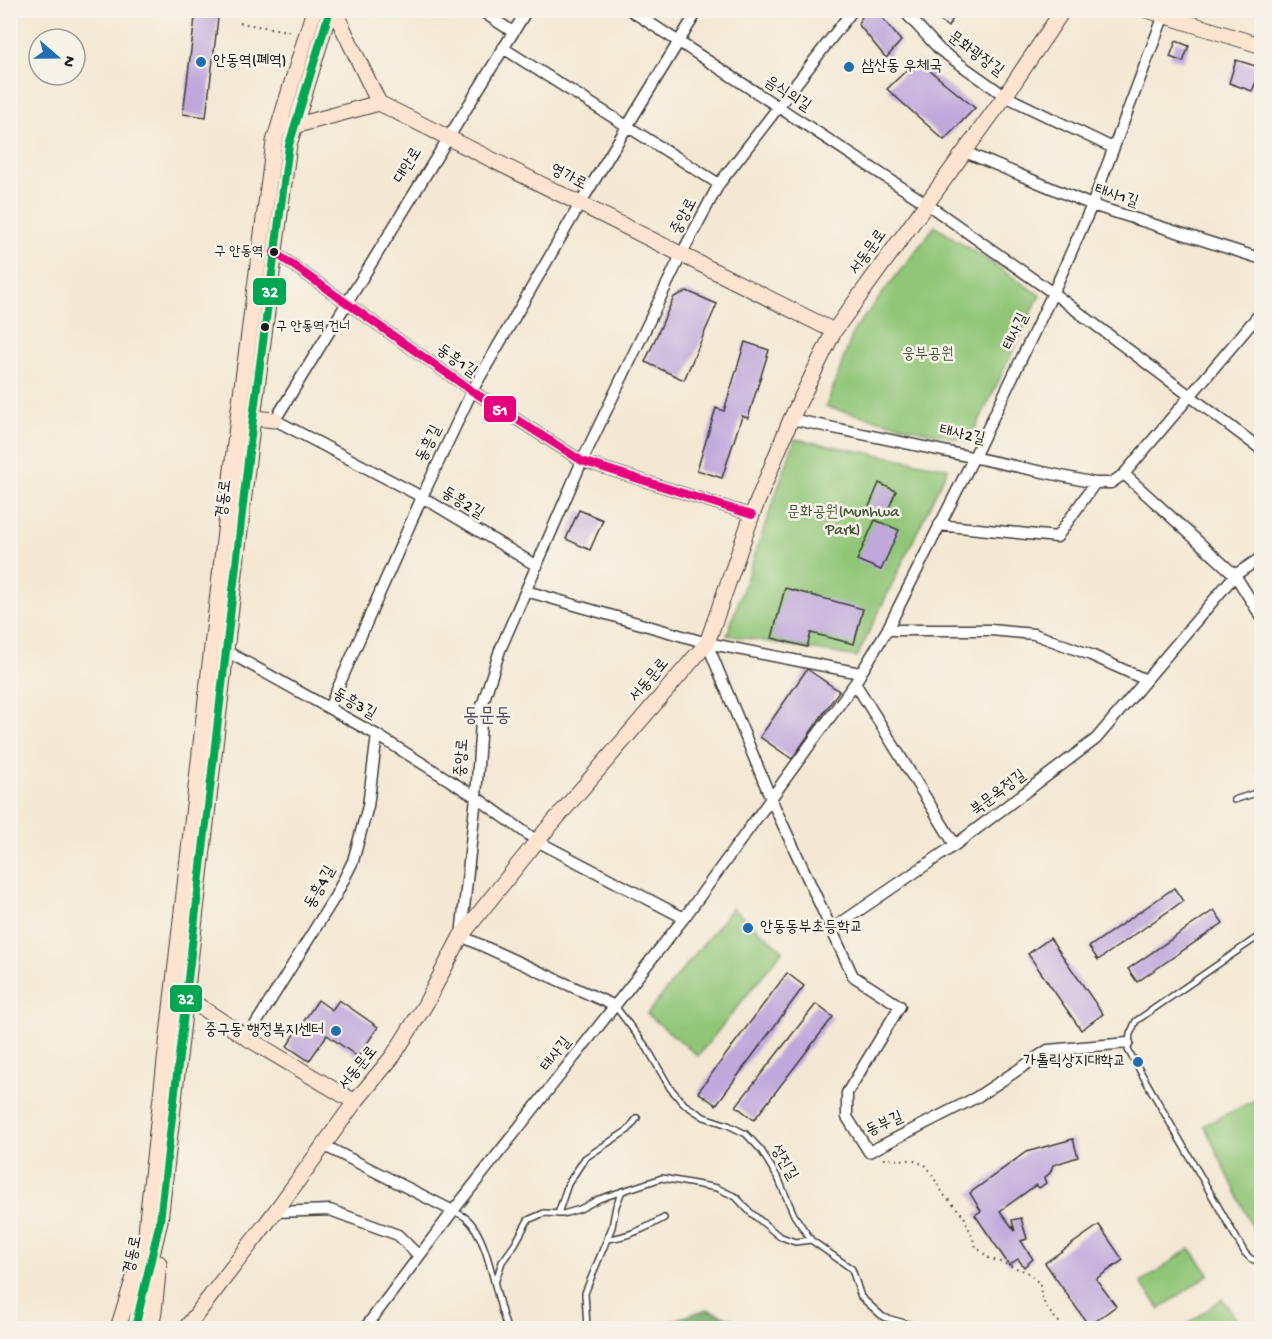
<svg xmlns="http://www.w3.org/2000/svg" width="1272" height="1339" font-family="'Gochi Hand','Poor Story',sans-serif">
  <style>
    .green { fill: #91c678; stroke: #56714a; stroke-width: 1.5 }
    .forest { fill: #74ab68; stroke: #486442; stroke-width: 1.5 }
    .building { fill: #c0a8dc }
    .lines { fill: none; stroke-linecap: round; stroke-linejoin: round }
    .lane-casing { stroke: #3c3b38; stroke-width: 8 }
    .street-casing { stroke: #3c3b38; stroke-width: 13 }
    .secondary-casing { stroke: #3c3b38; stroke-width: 17 }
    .path { stroke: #3c3b38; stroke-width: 2; stroke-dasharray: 1.5 4.5; stroke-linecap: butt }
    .lane { stroke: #fff; stroke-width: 5 }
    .street { stroke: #fff; stroke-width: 10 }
    .secondary { stroke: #fde4d1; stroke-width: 15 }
    .bus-1-casing { stroke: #f7f3e8; stroke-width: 12 }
    .bus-2-casing { stroke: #f7f3e8; stroke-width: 12 }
    .bus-1 { stroke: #00a651; stroke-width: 8 }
    .bus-2 { stroke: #e5007d; stroke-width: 8 }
    .poi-dot { fill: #1f6fb2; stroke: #f7f3e8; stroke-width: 2 }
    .bus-dot { fill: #1c1c1c; stroke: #f7f3e8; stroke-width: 2 }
    .labels { text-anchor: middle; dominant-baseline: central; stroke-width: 5; stroke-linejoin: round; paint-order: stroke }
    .bus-label { font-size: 14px; fill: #1c1c1c; stroke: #f7f3e8; text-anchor: end }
    .street-label { font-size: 16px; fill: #1c1c1c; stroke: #f7f3e8 }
    .poi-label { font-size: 16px; fill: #1c1c1c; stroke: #f7f3e8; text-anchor: start }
    .park-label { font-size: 16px; fill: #45583c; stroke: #f7f3e8 }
    .quarter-label { font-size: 20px; fill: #554d5f; stroke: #f7f3e8 }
    .line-badge { stroke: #f7f3e8; stroke-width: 2 }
    .badge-label { font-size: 16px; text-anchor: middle; font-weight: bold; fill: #fff }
  </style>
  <rect width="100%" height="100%" fill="#f7f3e8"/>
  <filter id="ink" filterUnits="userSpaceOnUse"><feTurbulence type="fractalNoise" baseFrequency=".0167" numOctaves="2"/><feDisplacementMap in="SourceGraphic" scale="12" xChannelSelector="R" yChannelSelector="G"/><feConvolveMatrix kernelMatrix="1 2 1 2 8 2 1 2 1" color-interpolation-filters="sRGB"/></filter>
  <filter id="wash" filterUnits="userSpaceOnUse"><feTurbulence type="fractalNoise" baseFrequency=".008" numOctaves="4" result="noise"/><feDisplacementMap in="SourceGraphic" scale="24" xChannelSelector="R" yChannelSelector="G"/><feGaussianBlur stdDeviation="1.35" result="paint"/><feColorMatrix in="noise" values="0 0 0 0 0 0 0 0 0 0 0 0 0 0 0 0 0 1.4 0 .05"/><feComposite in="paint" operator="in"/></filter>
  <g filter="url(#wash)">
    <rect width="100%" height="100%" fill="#f4e8d4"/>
    <!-- green -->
    <path class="green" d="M935,226l105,69 -71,147 -143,-35 28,-77z
      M795,439l153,29 -91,189 -130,-22z
      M732,908l51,42 -85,106 -51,-42z
      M1261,1097v126l-8,5 -49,-103z
      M1190,1248l19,26 -49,35 -19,-26z
      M1222,1299l20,28 -60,1z"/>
    <!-- forest -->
    <path class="forest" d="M707,1309l47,19h-100v-1z"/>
    <g id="blocks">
      <!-- building -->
      <path class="building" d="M196,10h23l-13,107 -23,-3z
        M926,10h32l-10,17z
        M865,11h12l24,30 -15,17 -28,-34z
        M1176,41l13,5 -6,16 -13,-5z
        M917,60l58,48 -31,32 -57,-51z
        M1236,60l26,8 -10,23 -23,-8z
        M687,291l30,13 -33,76 -39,-18 29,-65z
        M745,342l24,8 -21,68 -6,-2 -20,62 -25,-8 19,-62 8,3z
        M879,483l17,8 -10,24 -17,-8z
        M579,510l24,10 -13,30 -24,-11z
        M875,520l24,10 -18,40 -24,-10z
        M785,588l78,21 -9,35 -43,-11 -4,14 -35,-9z
        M807,669l32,22 -47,68 -32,-22z
        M1174,888l9,13 -85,59 -9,-13z
        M1214,910l9,13 -86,59 -9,-13z
        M1050,938l53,76 -22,16 -53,-76z
        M787,973l17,13 -88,119 -18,-13z
        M318,1000l14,10 7,-10 39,27 -20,30 -31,-22 -18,26 -22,-15z
        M816,1004l17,13 -79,103 -18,-14z
        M1073,1139l5,18 -25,8 -3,8 -6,5 2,5 -7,5 -3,-3 -36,26 15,20 -3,-11 9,-2 6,21 -6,2 12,18 -9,8 -6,-8 -9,6 -34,-50 6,-4 -11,-18 56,-41z
        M1099,1225l24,35 -27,19 20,27 -27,20 -44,-63z"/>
    </g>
  </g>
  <g filter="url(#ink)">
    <use href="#blocks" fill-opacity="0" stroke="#3c3b38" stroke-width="1.5"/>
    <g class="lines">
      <defs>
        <path id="lane" d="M1234,800l28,-9
          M1262,934l-126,87 -6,13 -2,16 117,203 6,6 11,3
          M615,1006l32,42 23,40 14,16 20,13 24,8 18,9 15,16 18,30 15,35 17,25 41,29 9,28 22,20 40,11
          M453,1211c4,2 10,4 13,7 23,18 30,83 41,110
          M558,1214l10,-30 17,-26 43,-28 9,-12
          M607,1239c21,-2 39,-11 57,-21
          M495,1283l7,-21 13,-18 13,-24 16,-7 19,1 17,-5 19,-10 63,-21 55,10 19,9 14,15 29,24 16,6 16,-2
          M587,1328l-2,-35 27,-66 4,-21 6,-15"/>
        <path id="street" d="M480,10l33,22
          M527,10l-252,410 147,77 115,69
          M630,10l297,194 126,89 209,157
          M903,10l37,40 65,46 108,52
          M503,48l216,136
          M965,152l127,53 170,54
          M274,252l198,139 110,70 170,54
          M791,419l304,64h16l13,-9 138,-163
          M1124,474l111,101 27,43
          M939,525l118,12 38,-54
          M526,591l181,52 153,30
          M887,630h104l43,4 57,21 55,25
          M707,643l64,156 82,177 47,30 -53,87v24l22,35 108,-55 71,-47 80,-7
          M220,651h6l151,84 99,62 61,44 147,77
          M855,683l100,162
          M329,708l93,-211 50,-106 108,-187 118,-194
          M832,929l123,-84 141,-106 139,-164 27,-18
          M615,1006l-154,-70 15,-139 6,-91 18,-56 82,-189 99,-206 38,-71 134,-174
          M247,1038l89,-143 17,-34 15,-55 9,-71
          M323,1145l130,66
          M275,1212l55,-2 68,25 21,21
          M365,1328l88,-117 231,-293 171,-235 32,-53 87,-173 79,-164 39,-88 72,-190"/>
        <path id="secondary" d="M334,10l45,93
          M1147,10l115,36
          M286,126h8l85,-23 455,228
          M244,417l31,3
          M178,997l9,1 60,40 108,64
          M145,1255l2,-35 91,-803 36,-275 40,-132
          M118,1328l18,-57 6,-28
          M135,1328l25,-107 93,-803 36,-273 41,-135
          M150,1328l4,-16 5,-49
          M186,1328l89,-116 80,-110 38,-46 32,-51 36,-69 76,-95 170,-198 45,-128 39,-96 43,-88 171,-235 58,-86"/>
      </defs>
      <!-- lane casing -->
      <use href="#lane" class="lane-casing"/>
      <!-- street casing -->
      <use href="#street" class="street-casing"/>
      <!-- secondary casing -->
      <use href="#secondary" class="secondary-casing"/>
      <!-- path -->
      <path class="path" d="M240,23l53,9
        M884,1159l28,1 15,6 17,29 20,21 12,31 13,11 38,14 13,12c0,19 10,29 22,41h38l9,3"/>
      <!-- lane -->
      <use href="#lane" class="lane"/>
      <!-- street -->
      <use href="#street" class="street"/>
      <!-- secondary -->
      <use href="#secondary" class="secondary"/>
      <defs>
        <path id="bus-1" d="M135,1328l25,-107 93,-803 36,-273 41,-135"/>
        <path id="bus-2" d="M274,252l198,139 110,70 170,54"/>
      </defs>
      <!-- bus-1 casing -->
      <use href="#bus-1" class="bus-1-casing"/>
      <!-- bus-2 casing -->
      <use href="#bus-2" class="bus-2-casing"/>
      <!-- bus-1 -->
      <use href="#bus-1" class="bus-1"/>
      <!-- bus-2 -->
      <use href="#bus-2" class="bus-2"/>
    </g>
  </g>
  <!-- markers -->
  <g class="poi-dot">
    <circle cx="201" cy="62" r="6"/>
    <circle cx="849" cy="67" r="6"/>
    <circle cx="748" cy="928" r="6"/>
    <circle cx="336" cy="1031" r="6"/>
    <circle cx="1138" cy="1062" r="6"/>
  </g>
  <g class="bus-dot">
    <circle cx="274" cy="252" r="5"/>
    <circle cx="265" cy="327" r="5"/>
  </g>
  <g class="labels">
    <!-- bus labels -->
    <g class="bus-label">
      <text x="263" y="252">구 안동역</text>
      <text x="276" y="327" text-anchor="start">구 안동역 건너</text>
    </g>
    <!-- street labels -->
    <g class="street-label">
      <text transform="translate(975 55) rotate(36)">문화광장길</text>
      <text transform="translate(787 95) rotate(33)">음식의길</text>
      <text transform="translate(409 166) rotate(-58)">대안로</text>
      <text transform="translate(568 178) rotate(27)">영가로</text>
      <text transform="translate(1116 197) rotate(18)">태사1길</text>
      <text transform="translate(685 217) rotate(-62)">중앙로</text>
      <text transform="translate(869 253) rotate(-54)">서동문로</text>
      <text transform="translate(1017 332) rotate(-64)">태사길</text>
      <text transform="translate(456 362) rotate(35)">동흥1길</text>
      <text transform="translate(962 436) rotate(12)">태사2길</text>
      <text transform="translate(430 444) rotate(-64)">동흥길</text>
      <text transform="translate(225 499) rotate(-83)">경동로</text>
      <text transform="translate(462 504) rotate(31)">동흥2길</text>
      <text transform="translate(650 681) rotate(-50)">서동문로</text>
      <text transform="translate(354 705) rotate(29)">동흥3길</text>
      <text transform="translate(463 758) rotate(-86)">중앙로</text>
      <text transform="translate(999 794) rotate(-37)">북문옥정길</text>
      <text transform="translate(321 888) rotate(-61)">동흥4길</text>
      <text transform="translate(557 1055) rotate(-52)">태사길</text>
      <text transform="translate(359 1069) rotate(-51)">서동문로</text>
      <text transform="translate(885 1125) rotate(-24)">동부길</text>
      <text transform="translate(783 1163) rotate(60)">성진길</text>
      <text transform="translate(134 1255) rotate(-78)">경동로</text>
    </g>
    <!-- poi labels -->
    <g class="poi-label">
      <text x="213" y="62">안동역(폐역)</text>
      <text x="861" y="67">삼산동 우체국</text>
      <text x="760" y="928">안동동부초등학교</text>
      <text x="324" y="1031" text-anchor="end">중구동 행정복지센터</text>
      <text x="1126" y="1062" text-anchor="end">가톨릭상지대학교</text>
    </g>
    <!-- park labels -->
    <g class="park-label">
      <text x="928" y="355">웅부공원</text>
      <text x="843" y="513">문화공원(Munhwa<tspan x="843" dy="18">Park)</tspan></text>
    </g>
    <!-- quarter labels -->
    <g class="quarter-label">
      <text x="487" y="717">동문동</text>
    </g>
  </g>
  <g class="line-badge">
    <rect x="252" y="277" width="35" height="29" rx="6" fill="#00a651"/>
    <rect x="483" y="395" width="34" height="28" rx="6" fill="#e5007d"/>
    <rect x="169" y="984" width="34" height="29" rx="6" fill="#00a651"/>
  </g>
  <g class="badge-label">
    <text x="270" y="297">32</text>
    <text x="500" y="415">51</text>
    <text x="186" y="1004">32</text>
  </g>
  <!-- margin -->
  <rect width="1272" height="1339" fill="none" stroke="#f7f3e8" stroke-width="36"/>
  <!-- north arrow -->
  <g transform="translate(57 57) rotate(110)"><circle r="28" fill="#f7f3e8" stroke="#9f9d96" stroke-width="1.5"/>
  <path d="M0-4.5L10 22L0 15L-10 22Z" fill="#1f6fb2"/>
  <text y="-9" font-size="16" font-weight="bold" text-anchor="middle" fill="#1c1c1c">N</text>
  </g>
</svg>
